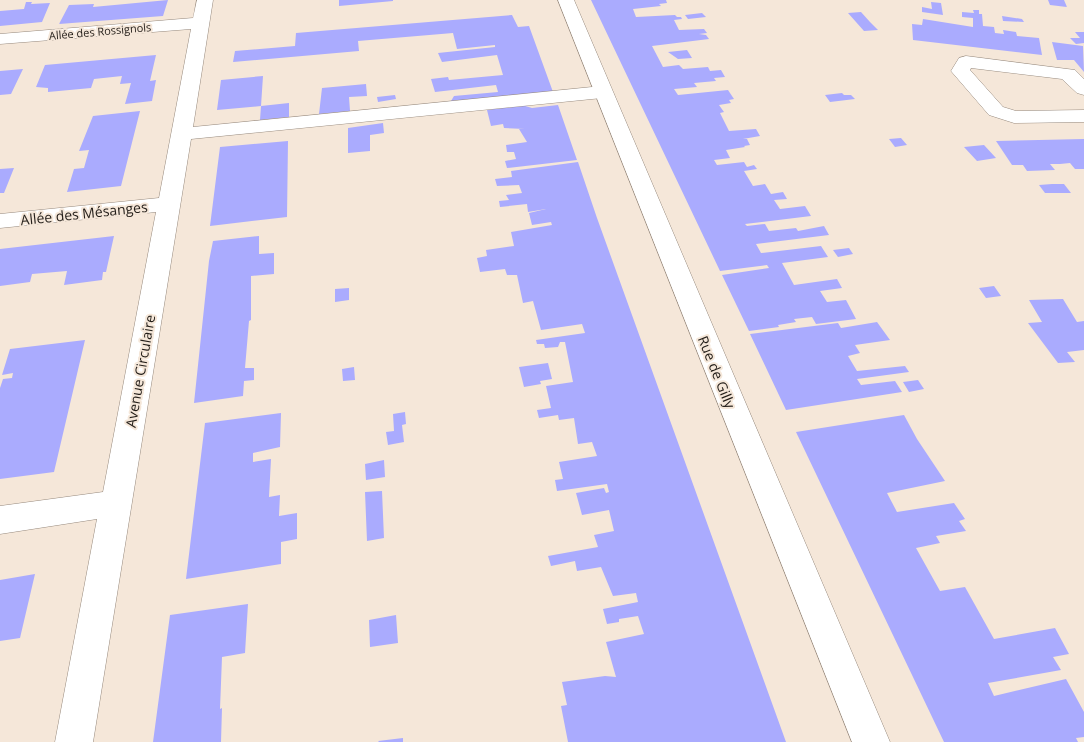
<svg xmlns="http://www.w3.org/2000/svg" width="1084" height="742" font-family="'Open Sans',sans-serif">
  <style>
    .building { fill: #aaabfe }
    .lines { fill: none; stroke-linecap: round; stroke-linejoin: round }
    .minor-casing { stroke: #96897d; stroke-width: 1 }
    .major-casing { stroke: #96897d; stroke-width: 1 }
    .minor { fill: #fff; fill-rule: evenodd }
    .major { fill: #fff; fill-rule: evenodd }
    .labels { text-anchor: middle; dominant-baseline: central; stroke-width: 4; stroke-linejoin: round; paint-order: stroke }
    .far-street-label { font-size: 11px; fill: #211c17; stroke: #f5e7d9 }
    .street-label { font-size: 14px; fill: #211c17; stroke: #f5e7d9 }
  </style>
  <rect width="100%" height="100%" fill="#f5e7d9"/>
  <!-- building -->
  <path class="building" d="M168,0l-5,16 -104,8 10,-19 25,-1 -1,3z
    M339,0h54v1l-54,5z
    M591,0h75l1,3 -8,1 2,2 -28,3 3,8 39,-2 2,2h4l1,2 -8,1 5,10 25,-1 3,4 -8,1 7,1 3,4 -57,7 11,21 16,-2 4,4 25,-2 2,4 11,-1 4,7 -11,1 2,3 -22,2 3,4 -23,2 4,6 50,-5 6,9 -5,1 2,3 -12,2 5,7 -4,1 9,18 27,-2 4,7 -17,3h4l3,6 -6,1 1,1 -19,3 4,8 -16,2 3,5 27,-3 3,5 7,-2 3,4 -13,2 9,15 12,-2 6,10 12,-2 4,7 -13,1 6,9 25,-3 6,10 -66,8 2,2 18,-2 4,7 27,-3 2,3 26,-5 5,9 -73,9 5,9 60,-7 7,11 -46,6 12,22 43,-6 5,9 -22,3 7,11 19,-2 10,19 -40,5 -4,-7 -18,2 2,3 -18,3 1,2 -30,4 -27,-56 47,-7 -2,-3 -47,6z
    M1048,0h16l3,7 -17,-2z
    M26,2h6l-1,2 19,-1 -8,19 -42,4v-15l24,-2z
    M931,2l10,1 2,12 -21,-3v-5l10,2z
    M973,10h6v4h3l1,12 11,1 1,6 9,1 -1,-4 13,2 1,4 22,2 3,17 -129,-15 -1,-16 10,1 1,-6 50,8v-9l-11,-1v-5l12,1z
    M861,12l9,10 8,8 -14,1 -16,-18z
    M702,13l4,4 -18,2 -3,-4z
    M512,15l6,12 11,-1 24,66 -102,9 3,-5 44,-4 -2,-7 -61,7 -4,-13 17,-2 1,3 54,-5 -6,-20 -55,7 -4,-9 57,-6v-2l-38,4 -4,-16 -95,8 1,10 -126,11 2,-11 60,-5 1,-13z
    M1002,16l20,3 2,3 -21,-1z
    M1075,32h9v11l-8,1 -6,-6h10z
    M1052,42l31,4 1,26 -10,-12h-17z
    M687,50l5,8 -14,1 -10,-7z
    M156,55l-6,26 6,-1 -4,21 -27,3 6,-21 -11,1 2,-8 -28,3 -3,9 -43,4v-4l-12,-1 9,-22z
    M23,69l-12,25 -11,1v-24z
    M263,76l-2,30 28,-3v14l-29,3 1,-14 -44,4 4,-30z
    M366,84l1,12 -18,1 1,14 -31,3 3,-26z
    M842,93l2,2h7l4,4 -25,3 -5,-7z
    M395,95l1,4 -18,3 -1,-5z
    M522,105l10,3 26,-3 19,55 -70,8 -2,-7 11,-2 -2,-7h-7l-1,-7 21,-3 -8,-13h6l-21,-1 -1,-4 -12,2 -4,-16z
    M140,111l-19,75 -54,6 7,-23 10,-1 5,-18 -10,1 14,-35z
    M383,123l1,10 -14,2v16l-22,2v-25z
    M901,138l6,7 -12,2 -6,-8z
    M1084,139v30h-9l-5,-6 -10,1h-10l5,6 -28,1 -4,-6h-11l-16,-24z
    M288,141l-1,76 -77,9 10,-79z
    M984,145l12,13 -19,3 -13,-14z
    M578,162l19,56 189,524h-218l-7,-36 6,-1 -5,-23 43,-6 11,1 -10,-35 38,-8 -6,-18 -19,3v3l-12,2 -4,-15 35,-7 -2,-9 -23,3 -12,-29 -24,4 -2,-10 -24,5 -3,-10 50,-9 -4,-12 20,-4 -5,-21 -27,5 -6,-22 28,-5 2,5 3,-1 -2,-8 -50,7 -2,-11 8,-1 -4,-17 38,-6 -5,-14 -14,2 -4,-26 -15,2 -1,-5 -19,3 -2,-8 14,-2 -5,-22 27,-4 -8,-40h-5l-2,5 -13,1 -1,-4h-7l-1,-4 49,-7 -3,-9 -41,6 -8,-29 -10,2 -6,-28h-10l-2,-6 -25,3 -3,-14 10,-2 -1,-6 28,-4 -3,-14 41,-7 -1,-3 -19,3 -3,-12 17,-4 -18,3 -1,-8 -27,3 -1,-6 10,-1 -3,-5 16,-2 -3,-8 -22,1 -2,-7 17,-2 -1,-6z
    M14,168l-10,25h-4v-24z
    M1052,184h12l7,9h-26l-6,-8z
    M114,236l-8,36h-3l-1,8 -38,5 3,-14 -35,3 -2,8 -30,4v-37z
    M259,236v18l15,-1v21l-23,2v44l-2,1 -4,47h9v12l-10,1 -1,15 -49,7 15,-142 4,-20z
    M849,248l4,6 -15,3 -5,-7z
    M994,286l7,10 -15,2 -7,-10z
    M349,288v12l-14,2v-13z
    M1063,299l14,23 7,-1v29l-17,2 8,10 -17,1 -30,-40 14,-1 -13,-22z
    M877,322l13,18 -35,5 5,8 -12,3 9,15 48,-5 4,6 -52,7 4,6 34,-4 7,11 -116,18 -36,-76 88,-11 3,5z
    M85,340l-31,132 -54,7v-91l3,-9 9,-1 1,-5 -11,2 8,-26z
    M548,363l4,16 -12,2 1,3 -17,3 -5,-20z
    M354,367l1,13 -12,1 -1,-12z
    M918,380l6,9 -15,3 -6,-10z
    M405,412l1,12 -4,1 2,17 -16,3 -2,-13 8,-1 -1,-17z
    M281,413l-1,34 -27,6v9l18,-3 -2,38 11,-2 -1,21 18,-3v26l-16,3v22l-95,15 19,-156z
    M904,415l13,24 28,42 -58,12 10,19 57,-9 11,16 -6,2 7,10 -30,5 4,7 -24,5 24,43 25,-4 29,52 61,-11 14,26 -16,3 8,13 -73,13 6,13 72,-17 18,33v25l-8,1 2,4h-134l-148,-310z
    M384,460l1,17 -19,3 -1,-16z
    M382,491l2,47 -17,3 -2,-49z
    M35,574l-15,64 -20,3v-61z
    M248,604l-3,49 -23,4 -2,52 2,-1 -1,34h-68l17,-127z
    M396,615l2,28 -28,4 -1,-27z
    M403,738v4h-24l-1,-1z"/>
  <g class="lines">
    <defs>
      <path id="minor" d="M197,0h16l-20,127 409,-41 7,2 3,4 -3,4 -7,2 -411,41 -98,603h-38l42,-223 -97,15v-28l103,-14 53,-280 -156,16v-14l159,-16 32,-169 -191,15v-10l193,-16z
        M966,56l109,14 9,9v16l-7,-2 -15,-14 -91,-11 -1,2 33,37 13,4 68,-1v12l-70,1 -25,-8 -38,-44 8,-13z"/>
      <path id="major" d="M558,0h16l316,742h-38z"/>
    </defs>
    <!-- minor casing -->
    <use href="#minor" class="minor-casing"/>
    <!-- major casing -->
    <use href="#major" class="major-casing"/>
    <!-- minor -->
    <use href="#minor" class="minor"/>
    <!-- major -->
    <use href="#major" class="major"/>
  </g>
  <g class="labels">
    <!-- far-street labels -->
    <g class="far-street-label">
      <text transform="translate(100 31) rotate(-5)">Allée des Rossignols</text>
    </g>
    <!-- street labels -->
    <g class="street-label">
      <text transform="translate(84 213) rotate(-6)">Allée des Mésanges</text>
      <text transform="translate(140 371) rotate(-80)">Avenue Circulaire</text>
      <text transform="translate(717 372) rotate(68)">Rue de Gilly</text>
    </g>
  </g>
</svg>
